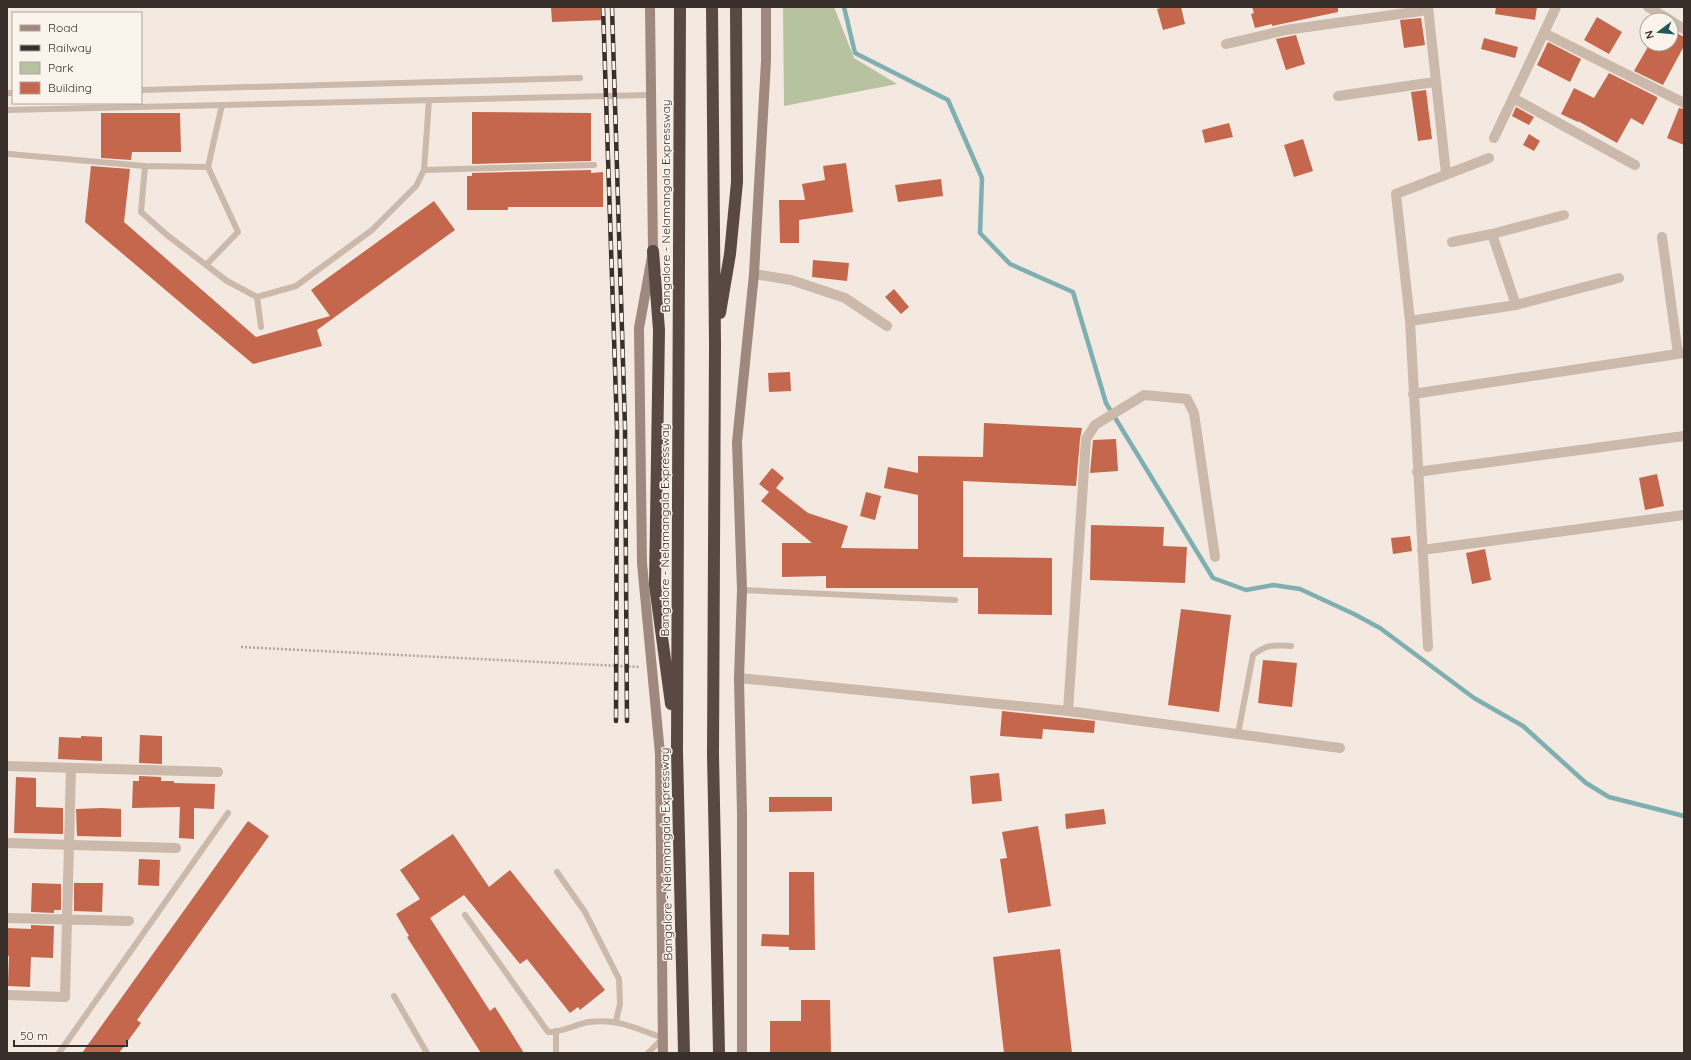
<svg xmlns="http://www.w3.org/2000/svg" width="1691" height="1060" font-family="Quicksand,sans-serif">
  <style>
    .green { fill: #b7c2a0 }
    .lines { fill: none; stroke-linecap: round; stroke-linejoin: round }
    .stream { stroke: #7fafb0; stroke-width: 4.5 }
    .building { fill: #c4674d }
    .path { stroke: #b7a396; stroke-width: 2.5; stroke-dasharray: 2 2; stroke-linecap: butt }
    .lane { stroke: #cbb9ab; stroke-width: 6 }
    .street { stroke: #cbb9ab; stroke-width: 10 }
    .secondary { stroke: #9f887d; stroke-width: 10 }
    .highway { stroke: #5a4942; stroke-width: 12 }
    .rail-casing { stroke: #392f2a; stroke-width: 4.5 }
    .rail { stroke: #faf4ec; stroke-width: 3; stroke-dasharray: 9; stroke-linecap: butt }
    .labels { text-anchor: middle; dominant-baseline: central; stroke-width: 3; stroke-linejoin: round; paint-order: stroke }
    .street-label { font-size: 12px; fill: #392f2a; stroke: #faf4ec }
  </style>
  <rect width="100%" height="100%" fill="#f3e9e0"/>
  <!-- green -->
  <path class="green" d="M783,7h51l20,51 43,26 -113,22z"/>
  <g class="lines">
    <!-- stream -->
    <path class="stream" d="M844,7l11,46 93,47 34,78 -2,55 30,31 63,28 33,111 107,175 33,12 27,-5 27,4 54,25 26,14 94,70 49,28 63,57 23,14 75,19"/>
  </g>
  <!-- building -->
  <path class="building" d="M551,7h53l1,13 -53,2z
    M1164,7h17l4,17 -22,6 -6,-21z
    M1252,7h86v5l-66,14v-2l-17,4 -4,-14 3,-1z
    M1496,7h41l-2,13 -40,-6z
    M1597,17l25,15 -13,22 -25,-14z
    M1421,18l4,27 -21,3 -4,-28z
    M1671,30l13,7v9l-21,39 -29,-14 15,-26 12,6 4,-7h6z
    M1296,35l9,29 -19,6 -10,-31z
    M1484,38l34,9 -3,11 -34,-9z
    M1548,42l33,17 -11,23 -33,-17z
    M1609,73l48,24v2l-14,26 -12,-7 -14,25 -39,-22v1l-17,-8 13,-26 20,10z
    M1426,90l6,49 -14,2 -7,-49z
    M1516,107l18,10 -5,8 -17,-9z
    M1679,108l5,1v36l-17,-7z
    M472,112l119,1v48l-119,3z
    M101,113h79l1,39h-49l-1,8 -30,-2z
    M1229,123l4,14 -28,6 -3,-13z
    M1529,134l11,7 -6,10 -11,-6z
    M1303,139l10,32 -19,6 -10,-32z
    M846,163l7,49 -54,8v23h-19l-1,-43h26l-3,-16 23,-4 -2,-14z
    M91,166l39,3 -6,53 132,115 74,-21 -19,-26 123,-89 21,29 -138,100 5,16 -69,18 -168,-142z
    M591,170v3l12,-1v35h-95v3h-41v-34h5v-3z
    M941,179l2,17 -45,6 -3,-17z
    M813,260l36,3 -2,18 -35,-4z
    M894,289l15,18 -8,7 -16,-17z
    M790,372l1,19 -22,1 -1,-19z
    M984,423l98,5 -2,11 -4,47 -113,-5v76l89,1v57l-74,-1v-26h-152v-12l-44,1v-34h30l-51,-42 8,-9 -10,-8 13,-16 12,10 -8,10 32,25 40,13 -7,22 77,1v-54l-34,-7 4,-21 30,6v-17l65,1z
    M1116,439l2,32 -28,2 3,-33z
    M1657,474l7,32 -19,4 -6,-32z
    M866,492l15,4 -6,24 -15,-4z
    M1091,525l73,2 -1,19 24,1 -2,36 -95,-3z
    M1410,536l2,15 -19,3 -2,-16z
    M1485,549l6,31 -19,4 -6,-31z
    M1181,609l50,6 -12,97 -51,-7z
    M1263,660l34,3 -5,44 -34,-4z
    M1002,711l93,10 -1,12 -51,-4 -1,10 -42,-3z
    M140,735l22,1v28l-23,-1z
    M81,736l21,1v24l-44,-2 1,-22 22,1z
    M999,773l3,28 -30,3 -2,-28z
    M139,776l22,1v4h13v2l41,1 -1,25 -20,-1v31l-15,-1 1,-31 -48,1 1,-27h6z
    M16,777l20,1v29l27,1v26l-49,-1z
    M769,797h63v14l-63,1z
    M102,808l19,1v28l-44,-1 -1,-27z
    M1104,809l2,15 -40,5 -1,-15z
    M248,821l21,15 -132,184 4,3 -22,30h-37z
    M1038,826l13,80 -43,7 -8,-54 7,-1 -5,-26z
    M453,834l36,53 21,-17 95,120 -25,20 -2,-3 -8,6 -43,-54 -7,5 -56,-69 -34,23 60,93 5,-4 29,46h-43l-74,-116 2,-1 -13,-22 24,-15 -20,-29z
    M139,859l21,1 -1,26 -21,-1z
    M789,872h25l1,78h-26v-3l-28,-1 1,-12 27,1z
    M32,883l29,1v26h-7v3l-23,-1z
    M74,883h29l-1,29 -28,-1z
    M31,925l23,1 -1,32 -22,-1 -1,30 -22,-1 1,-30h-2v-28l24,1z
    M1060,949l12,104h-68l-11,-96z
    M801,1000h29l1,53h-61v-32h31z"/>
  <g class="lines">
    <!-- path -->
    <path class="path" d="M241,647l398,20"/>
    <!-- lane -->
    <path class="lane" d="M141,90l439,-12
      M7,93h6
      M7,110l643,-15
      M9,154l136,12 -4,46 26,23 60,46 30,16 39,-11 76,-56 44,-44 8,-16 5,-70
      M145,166l63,1
      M424,170l170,-5
      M206,265l32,-33 -30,-65 14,-62
      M257,297l4,30
      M742,590l213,10
      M1238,734l15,-79c14,-11 21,-10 38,-9
      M557,872l28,40 34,67 1,25 -4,17
      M465,915l83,117c13,1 28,-8 41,-10 29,-4 48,7 74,16l-15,15
      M394,996l33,57
      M556,1031v22
      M59,1053l169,-240"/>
    <!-- street -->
    <path class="street" d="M1428,7l18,167
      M1648,7l22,13
      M1671,21l13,8
      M1544,33l140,70
      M1226,44l60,-14 142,-20
      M1338,96l97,-14
      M1513,98l122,67
      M1494,138l62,-131
      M1492,234l72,-19
      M1662,237l16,117
      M1452,242l40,-8 24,71
      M754,274l37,6 54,18 42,28
      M1410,321l106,-16 103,-27
      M1413,394l271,-41
      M1417,472l267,-36
      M1422,550l262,-35
      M1428,647l-18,-326 -14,-127 93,-36
      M739,678l329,33 272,37
      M1068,711l18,-272 9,-14 49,-30 43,4 7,14 21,144
      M7,766l211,6
      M7,843l169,5
      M7,918l122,3
      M7,995l58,2 6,-229"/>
    <!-- secondary -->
    <path class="secondary" d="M650,7l3,244 -14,77 3,235 18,191 3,299
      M742,1053v-239l-3,-136 3,-88 -5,-148 17,-168 12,-213v-54"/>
    <!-- highway -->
    <path class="highway" d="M680,7l-3,744 7,302
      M712,7l3,338 -2,409 6,299
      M653,251l6,79 -4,255 16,119
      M720,313l10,-59 7,-72 -1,-175"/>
    <defs>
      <path id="rail" d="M603,7l14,421 -1,293
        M612,7l13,420 2,294"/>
    </defs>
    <!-- rail casing -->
    <use href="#rail" class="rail-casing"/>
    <!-- rail -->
    <use href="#rail" class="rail"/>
  </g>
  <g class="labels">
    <!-- street labels -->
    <g class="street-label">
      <text transform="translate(665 206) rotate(-90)">Bangalore - Nelamangala Expressway</text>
      <text transform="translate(664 530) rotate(-90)">Bangalore - Nelamangala Expressway</text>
      <text transform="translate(666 854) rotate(-91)">Bangalore - Nelamangala Expressway</text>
    </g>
  </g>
  <!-- border -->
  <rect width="1691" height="1060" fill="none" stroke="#392f2a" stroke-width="16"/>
  <!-- legend -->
  <rect x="12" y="12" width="130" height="92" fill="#faf4ec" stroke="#ada59e"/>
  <rect x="20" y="25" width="20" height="6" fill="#9f887d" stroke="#ada59e"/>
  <text x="48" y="32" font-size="12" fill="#392f2a">Road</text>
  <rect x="20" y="45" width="20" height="6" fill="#392f2a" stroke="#ada59e"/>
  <text x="48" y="52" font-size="12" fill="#392f2a">Railway</text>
  <rect x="20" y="62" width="20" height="12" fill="#b7c2a0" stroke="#ada59e"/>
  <text x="48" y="72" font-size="12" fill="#392f2a">Park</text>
  <rect x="20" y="82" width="20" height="12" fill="#c4674d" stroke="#ada59e"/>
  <text x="48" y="92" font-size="12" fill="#392f2a">Building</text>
  <!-- north arrow -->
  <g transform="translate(1659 32) rotate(254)"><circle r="19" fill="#faf4ec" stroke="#ada59e"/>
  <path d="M0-3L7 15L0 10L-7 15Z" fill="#20585a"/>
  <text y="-6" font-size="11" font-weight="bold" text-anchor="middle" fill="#392f2a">N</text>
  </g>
  <!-- scale -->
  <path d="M14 1040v6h113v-6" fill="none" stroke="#392f2a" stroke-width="2"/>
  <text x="20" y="1040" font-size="12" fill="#392f2a" stroke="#faf4ec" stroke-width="3" paint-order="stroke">50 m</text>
</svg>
